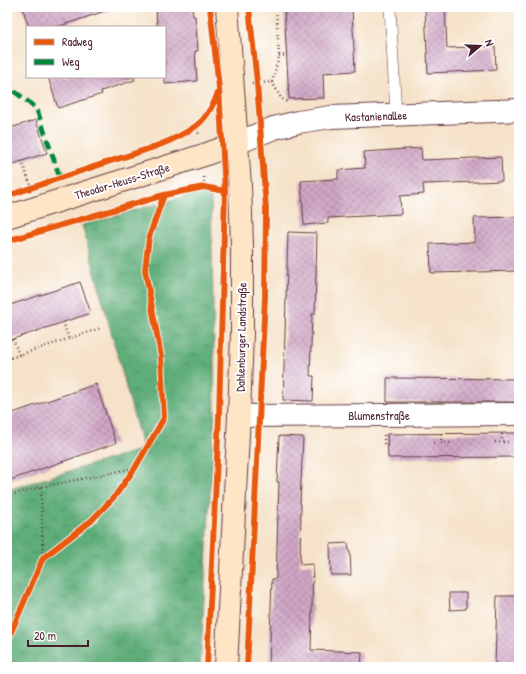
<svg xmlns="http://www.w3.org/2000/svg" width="526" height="674" font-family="'Patrick Hand',sans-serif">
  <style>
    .forest { fill: url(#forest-crowns); stroke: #546652 }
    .building { fill: url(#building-cross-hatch) }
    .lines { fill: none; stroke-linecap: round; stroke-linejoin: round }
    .lane-casing { stroke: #643c43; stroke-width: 12 }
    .street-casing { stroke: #643c43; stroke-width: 24 }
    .secondary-casing { stroke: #643c43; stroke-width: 24 }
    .path { stroke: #643c43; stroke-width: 2.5; stroke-dasharray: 1 3; stroke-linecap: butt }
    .lane { stroke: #fff; stroke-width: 11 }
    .street { stroke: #fff; stroke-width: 22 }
    .secondary { stroke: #fde5c5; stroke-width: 22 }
    .quiet { stroke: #00873e; stroke-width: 5; stroke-dasharray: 10 5; stroke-linecap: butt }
    .cycleway-casing { stroke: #fff; stroke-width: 8 }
    .cycleway { stroke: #e8590c; stroke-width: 6 }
    .labels { text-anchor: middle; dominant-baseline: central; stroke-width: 4; stroke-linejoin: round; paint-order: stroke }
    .street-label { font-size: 12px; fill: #4a1f2b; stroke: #fff }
  </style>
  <defs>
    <pattern id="forest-crowns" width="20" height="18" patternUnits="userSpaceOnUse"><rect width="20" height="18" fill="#5fad79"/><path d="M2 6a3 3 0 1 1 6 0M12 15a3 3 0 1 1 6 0" fill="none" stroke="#508c63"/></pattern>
    <pattern id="building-cross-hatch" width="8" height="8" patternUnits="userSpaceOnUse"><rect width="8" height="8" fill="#d0a7c6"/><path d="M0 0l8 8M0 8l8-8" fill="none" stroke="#ab87a1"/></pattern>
  </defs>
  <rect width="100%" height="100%" fill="#fff"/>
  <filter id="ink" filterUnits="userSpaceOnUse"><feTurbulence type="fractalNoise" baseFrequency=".025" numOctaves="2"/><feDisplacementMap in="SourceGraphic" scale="8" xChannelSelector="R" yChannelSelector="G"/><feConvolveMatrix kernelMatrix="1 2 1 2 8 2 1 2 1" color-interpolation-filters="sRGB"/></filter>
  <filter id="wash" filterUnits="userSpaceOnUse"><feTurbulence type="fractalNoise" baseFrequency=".012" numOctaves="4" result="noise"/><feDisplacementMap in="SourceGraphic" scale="16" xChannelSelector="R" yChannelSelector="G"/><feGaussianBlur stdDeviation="0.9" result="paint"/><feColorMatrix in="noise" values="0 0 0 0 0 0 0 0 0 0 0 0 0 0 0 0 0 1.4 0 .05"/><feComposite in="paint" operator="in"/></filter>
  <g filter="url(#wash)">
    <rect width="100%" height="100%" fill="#f5e2c8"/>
    <!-- forest -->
    <path class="forest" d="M211,189l4,223 -15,255h-193v-177l136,-41 -61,-224z"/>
    <g id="blocks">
      <!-- building -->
      <path class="building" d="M22,7h85l1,3 -51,17h-28z
        M156,7h36l1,9h2l2,23 1,12h-3l2,30 -32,3v-57h-5v-2h-3z
        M284,7h68l3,64 -32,2 1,25 -35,1z
        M425,7h20l2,41 48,-2 1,24 -68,3z
        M48,77h86l1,3 -34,11 1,3 -44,14z
        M36,120l11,33 -40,13v-37z
        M421,148l1,12 79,-3 1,24 -79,3 1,10 -24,2 1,18 -73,4v5l-24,2 -3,-44 37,-2v-9l27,-2 -1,-16z
        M519,217v54l-88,2 -1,-29 45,-2 -1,-24z
        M288,232l29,1 -2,81h-3l-2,62h4l-1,25 -30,-1z
        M80,282l11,31 -84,28v-35z
        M387,378l132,1v23h-132z
        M96,384l20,59 -109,38v-66z
        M519,433v24l-131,1 -1,-24z
        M279,436l24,1 -3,67h1l-1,61 13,-1 -2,86 51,2 -1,15h-92l3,-88h4l3,-97h-2z
        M348,543l1,9h1l1,23h-20l-1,-31z
        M449,593h17v16l-16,1z
        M497,596h22v71h-24z"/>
    </g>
  </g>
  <g filter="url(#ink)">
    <use href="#blocks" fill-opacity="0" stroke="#643c43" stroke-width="1"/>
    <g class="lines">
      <defs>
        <path id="lane" d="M390,7l6,108"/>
        <path id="street" d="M237,143l37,-15 24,-6 33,-5 188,-7
          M239,416l280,-2"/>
        <path id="secondary" d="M7,217l197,-62 33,-12
          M226,667l13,-251 3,-81v-90l-2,-60 -13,-178"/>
      </defs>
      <!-- lane casing -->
      <use href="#lane" class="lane-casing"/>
      <!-- street casing -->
      <use href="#street" class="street-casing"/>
      <!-- secondary casing -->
      <use href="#secondary" class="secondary-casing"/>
      <!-- path -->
      <path class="path" d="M279,56l7,-1
        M272,82l9,16 7,5
        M252,84l20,-2 7,-26 -3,-49
        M196,125l3,10
        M22,161l9,26
        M204,177v10
        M63,322l6,17
        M13,339l6,16
        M7,359l94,-31
        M502,434v8
        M384,435v10h3
        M441,435v8
        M495,442h14
        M433,443h17
        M41,487l2,71
        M7,496l34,-9 94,-19"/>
      <!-- lane -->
      <use href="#lane" class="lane"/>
      <!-- street -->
      <use href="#street" class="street"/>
      <!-- secondary -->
      <use href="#secondary" class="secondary"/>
      <!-- quiet -->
      <path class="quiet" d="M7,78l8,14 11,8 11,10 23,68"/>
      <defs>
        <path id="cycleway" d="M7,196c36,-12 72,-24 107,-36 28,-9 58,-17 82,-34 11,-8 17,-20 22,-33
          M7,241l157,-46 40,-8 21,4
          M7,646l1,-7 35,-81 48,-37 24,-25 20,-28 29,-50 -3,-62 -16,-86 4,-33 15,-42
          M207,667l12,-250 6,-226 -6,-103 -9,-81
          M247,667l18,-370 1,-88 -9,-126 -8,-76"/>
      </defs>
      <!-- cycleway casing -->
      <use href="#cycleway" class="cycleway-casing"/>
      <!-- cycleway -->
      <use href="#cycleway" class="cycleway"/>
    </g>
  </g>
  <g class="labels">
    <!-- street labels -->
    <g class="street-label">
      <text transform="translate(376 116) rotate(-2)">Kastanienallee</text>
      <text transform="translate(122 181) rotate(-17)">Theodor-Heuss-Straße</text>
      <text transform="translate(241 337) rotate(-89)">Dahlenburger Landstraße</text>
      <text x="379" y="415">Blumenstraße</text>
    </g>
  </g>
  <!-- margin -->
  <rect width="526" height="674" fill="none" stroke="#fff" stroke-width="24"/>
  <!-- legend -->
  <rect x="26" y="26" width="140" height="52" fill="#ffffff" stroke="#b7a5aa"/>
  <rect x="34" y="39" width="20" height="6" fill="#e8590c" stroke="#b7a5aa"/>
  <text x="62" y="46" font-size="12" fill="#4a1f2b">Radweg</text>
  <rect x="34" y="59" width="20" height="6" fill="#00873e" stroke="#b7a5aa"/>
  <text x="62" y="66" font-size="12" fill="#4a1f2b">Weg</text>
  <!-- north arrow -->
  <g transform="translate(480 46) rotate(71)" stroke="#ffffff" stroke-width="3" paint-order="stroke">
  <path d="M0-3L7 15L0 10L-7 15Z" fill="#4a1f2b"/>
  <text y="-6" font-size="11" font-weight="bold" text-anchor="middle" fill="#4a1f2b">N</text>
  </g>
  <!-- scale -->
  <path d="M28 640v6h60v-6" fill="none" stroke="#4a1f2b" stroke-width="2"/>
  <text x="34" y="640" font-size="12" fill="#4a1f2b" stroke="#ffffff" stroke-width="3" paint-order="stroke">20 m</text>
</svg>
